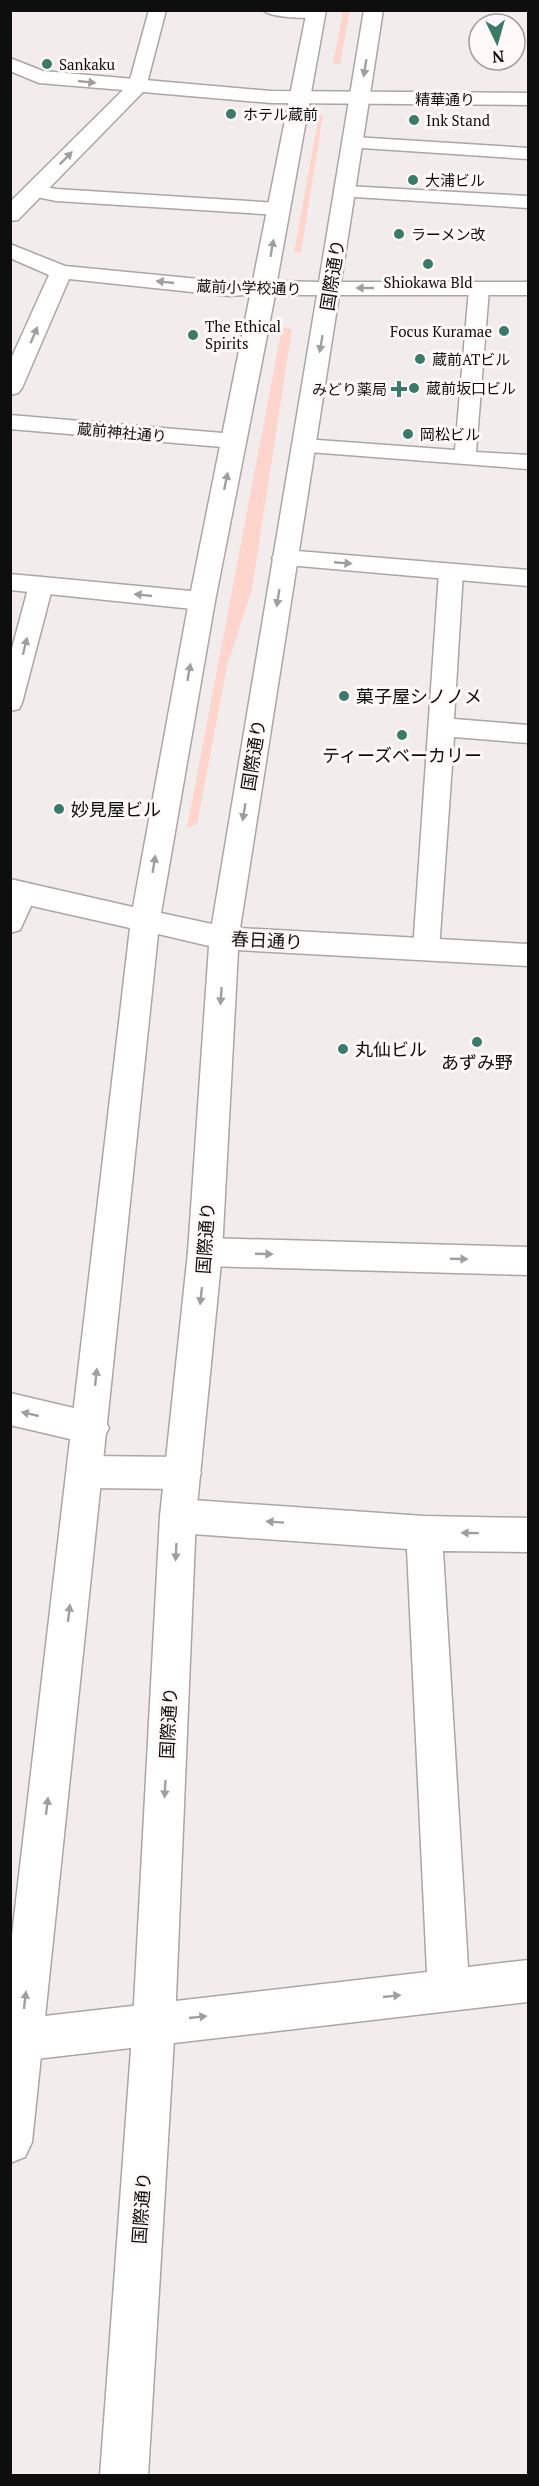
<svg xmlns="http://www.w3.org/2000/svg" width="539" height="2486" font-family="'PT Serif','Noto Sans JP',serif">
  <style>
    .green { fill: #fdd5cd }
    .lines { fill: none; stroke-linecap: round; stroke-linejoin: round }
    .lane-casing { stroke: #aba6a5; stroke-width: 3 }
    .street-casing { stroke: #aba6a5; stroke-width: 3 }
    .secondary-casing { stroke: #aba6a5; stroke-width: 3 }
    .lane { fill: #fff; fill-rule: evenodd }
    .street { fill: #fff; fill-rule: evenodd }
    .secondary { fill: #fff; fill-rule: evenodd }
    .oneway { fill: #9f9f9f }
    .poi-dot { fill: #397a69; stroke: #fffaf9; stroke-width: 2 }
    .labels { text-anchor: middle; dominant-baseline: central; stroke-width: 6; stroke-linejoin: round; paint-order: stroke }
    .far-poi-label { font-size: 15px; fill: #0f0e0e; stroke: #fffaf9; text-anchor: start }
    .far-street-label { font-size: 15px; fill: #0f0e0e; stroke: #fffaf9 }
    .street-label { font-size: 18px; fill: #0f0e0e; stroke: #fffaf9 }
    .poi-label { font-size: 18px; fill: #0f0e0e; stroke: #fffaf9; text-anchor: start }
  </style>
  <rect width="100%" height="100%" fill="#f2edec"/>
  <!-- green -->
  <path class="green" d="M343,11h7l-10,53h-7z
    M319,115h4l-22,137h-7z
    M282,327l10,2 -40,260 -25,77 -30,158 -10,4z"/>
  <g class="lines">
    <defs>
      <path id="lane" d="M149,10h17l-20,77 -9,5 -9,-5z
        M263,10h60l2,3c-7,8 -55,5 -62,-3z
        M354,137l174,11v11l-181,-12 -2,-4z
        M34,185l22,4 223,14 10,6 -10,6 -223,-14 -29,-6 -3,-4 3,-4z
        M346,186l182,10v12l-189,-12 -3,-4z
        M479,283l7,2 3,4 -13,163 52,3v14l-232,-18 -3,-5 3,-5 8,-2 151,11 14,-161 3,-4z
        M451,564l8,3 4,5 -9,147 74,6v18l-74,-6 -15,213 -3,7 -10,3 -10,-3 -3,-7 26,-378 4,-5z
        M41,577l8,3 4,5 -31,118 -3,6 -9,2v-55l19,-71 4,-5z"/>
      <path id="street" d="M10,58l33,13 228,20 257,2v12l-257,-2 -128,-11 -125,128 -8,1v-19l113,-112 -84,-7 -29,-12z
        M10,244l55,22 165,16 43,1 3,5 -3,5 -43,3 -161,-17 -47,109 -4,5 -8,2v-34l39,-86 -39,-17z
        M10,415l224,19 8,2 4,5 -4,5 -8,2 -224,-19z
        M285,550l243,20v16l-252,-22 -4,-6 4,-6z
        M10,574l192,18 9,3 4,6 -4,6 -9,3 -192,-20z
        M23,882l10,3 4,8 -17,37 -10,3v-44l3,-4z
        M205,1238l323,9v28l-323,-9 -12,-4 -5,-10 5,-10z
        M10,1393l81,19 12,5 6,11 -6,11 -12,5 -81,-19z
        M86,1456l97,1 13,4 5,12 -5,12 -13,4 -97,-1 -13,-4 -5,-12 5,-12z
        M178,1499l246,17 104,2v34l-85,-1 25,416 60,-7v42l-518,60v-42l417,-48 -20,-423 -229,-16 -13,-5 -5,-12 5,-12z"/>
      <path id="secondary" d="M307,10h19l-49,271 42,1 45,-272h19l-42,272h187v13h-189l-99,633 288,16v22l-290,-16 -16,302 -26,264 -21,506 -27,454h-48l33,-454 27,-506 28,-264 21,-306 -51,-12 -126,1208 -7,15 -15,6v-211l120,-1024 -120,-27v-22l123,28 56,-306zM275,295h42l-105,629 -51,-11 54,-312z"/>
    </defs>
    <!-- lane casing -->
    <use href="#lane" class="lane-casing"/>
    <!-- street casing -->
    <use href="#street" class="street-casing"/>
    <!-- secondary casing -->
    <use href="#secondary" class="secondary-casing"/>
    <!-- lane -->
    <use href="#lane" class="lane"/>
    <!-- street -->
    <use href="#street" class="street"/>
    <!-- secondary -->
    <use href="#secondary" class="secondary"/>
  </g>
  <!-- one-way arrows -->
  <defs><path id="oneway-solid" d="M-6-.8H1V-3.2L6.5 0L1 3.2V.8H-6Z" transform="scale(1.5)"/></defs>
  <g class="oneway">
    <use href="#oneway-solid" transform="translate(365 68) rotate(99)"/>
    <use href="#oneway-solid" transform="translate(87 82) rotate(6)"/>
    <use href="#oneway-solid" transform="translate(66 158) rotate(-45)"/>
    <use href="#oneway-solid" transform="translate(272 248) rotate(-80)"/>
    <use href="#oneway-solid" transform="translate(165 282) rotate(-174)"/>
    <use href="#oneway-solid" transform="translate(365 288) rotate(-180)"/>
    <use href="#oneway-solid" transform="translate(34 335) rotate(-67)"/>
    <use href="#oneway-solid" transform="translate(321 344) rotate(100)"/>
    <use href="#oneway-solid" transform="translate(226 481) rotate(-78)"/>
    <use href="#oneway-solid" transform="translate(343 563) rotate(5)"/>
    <use href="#oneway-solid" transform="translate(143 595) rotate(-174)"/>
    <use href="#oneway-solid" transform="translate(278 598) rotate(99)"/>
    <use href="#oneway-solid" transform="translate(25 646) rotate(-76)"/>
    <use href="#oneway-solid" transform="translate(189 672) rotate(-80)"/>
    <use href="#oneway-solid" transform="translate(244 812) rotate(99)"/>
    <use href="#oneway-solid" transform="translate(154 864) rotate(-81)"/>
    <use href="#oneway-solid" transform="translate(221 996) rotate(94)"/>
    <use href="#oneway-solid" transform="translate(264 1254) rotate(2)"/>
    <use href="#oneway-solid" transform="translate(459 1259) rotate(2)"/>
    <use href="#oneway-solid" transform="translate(201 1296) rotate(96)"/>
    <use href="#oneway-solid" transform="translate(96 1377) rotate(-84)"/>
    <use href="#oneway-solid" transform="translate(30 1414) rotate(-167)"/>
    <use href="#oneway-solid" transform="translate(275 1522) rotate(-176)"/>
    <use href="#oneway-solid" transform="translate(470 1533) rotate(-179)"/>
    <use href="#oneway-solid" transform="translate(176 1552) rotate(93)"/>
    <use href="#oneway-solid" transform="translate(69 1613) rotate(-83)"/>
    <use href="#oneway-solid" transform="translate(165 1789) rotate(93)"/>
    <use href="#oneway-solid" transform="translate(47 1806) rotate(-83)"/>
    <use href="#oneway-solid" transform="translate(392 1996) rotate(-6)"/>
    <use href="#oneway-solid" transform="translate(25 2000) rotate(-83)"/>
    <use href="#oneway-solid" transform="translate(198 2017) rotate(-6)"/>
  </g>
  <!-- markers -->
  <g class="poi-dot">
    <circle cx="47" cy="64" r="6"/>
    <circle cx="231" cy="114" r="6"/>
    <circle cx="414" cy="120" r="6"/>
    <circle cx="413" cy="180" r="6"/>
    <circle cx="399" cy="234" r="6"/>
    <circle cx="428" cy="264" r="6"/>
    <circle cx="504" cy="331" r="6"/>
    <circle cx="193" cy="335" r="6"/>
    <circle cx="420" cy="359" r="6"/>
    <circle cx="414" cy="388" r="6"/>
    <path d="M396 380h6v6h6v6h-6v6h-6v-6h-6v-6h6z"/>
    <circle cx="408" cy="434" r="6"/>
    <circle cx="344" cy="696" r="6"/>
    <circle cx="402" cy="735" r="6"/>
    <circle cx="59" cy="809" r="6"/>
    <circle cx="477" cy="1042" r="6"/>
    <circle cx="343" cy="1049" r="6"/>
  </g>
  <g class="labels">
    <!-- far-poi labels -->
    <g class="far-poi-label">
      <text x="59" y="64">Sankaku</text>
      <text x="243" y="114">ホテル蔵前</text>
      <text x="426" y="120">Ink Stand</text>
      <text x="425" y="180">大浦ビル</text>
      <text x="411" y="234">ラーメン改</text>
      <text x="428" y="282" text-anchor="middle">Shiokawa Bld</text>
      <text x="205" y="326">The Ethical<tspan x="205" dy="17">Spirits</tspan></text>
      <text x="492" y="331" text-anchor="end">Focus Kuramae</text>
      <text x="432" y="359">蔵前ATビル</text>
      <text x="426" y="388">蔵前坂口ビル</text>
      <text x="387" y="389" text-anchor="end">みどり薬局</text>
      <text x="420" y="434">岡松ビル</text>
    </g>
    <!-- far-street labels -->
    <g class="far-street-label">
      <text x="445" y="99">精華通り</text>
      <text transform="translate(249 287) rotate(2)">蔵前小学校通り</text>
      <text transform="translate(122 432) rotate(5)">蔵前神社通り</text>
    </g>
    <!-- street labels -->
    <g class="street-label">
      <text transform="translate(332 275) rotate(-81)">国際通り</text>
      <text transform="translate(253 755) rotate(-81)">国際通り</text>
      <text transform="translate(267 940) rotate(3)">春日通り</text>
      <text transform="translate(205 1238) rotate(-86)">国際通り</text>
      <text transform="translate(168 1723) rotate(-87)">国際通り</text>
      <text transform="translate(141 2208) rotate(-86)">国際通り</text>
    </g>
    <!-- poi labels -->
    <g class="poi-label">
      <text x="356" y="696">菓子屋シノノメ</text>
      <text x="402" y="755" text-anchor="middle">ティーズベーカリー</text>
      <text x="71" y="809">妙見屋ビル</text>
      <text x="355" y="1049">丸仙ビル</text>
      <text x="477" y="1062" text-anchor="middle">あずみ野</text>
    </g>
  </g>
  <!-- border -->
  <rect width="539" height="2486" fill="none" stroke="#0f0e0e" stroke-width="24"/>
  <!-- north arrow -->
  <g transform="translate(497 42) rotate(175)"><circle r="28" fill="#fffaf9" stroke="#9f9c9b" stroke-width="1.5"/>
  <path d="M0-4.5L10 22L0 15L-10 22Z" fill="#397a69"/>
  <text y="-9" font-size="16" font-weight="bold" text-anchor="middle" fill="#0f0e0e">N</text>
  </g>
</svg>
